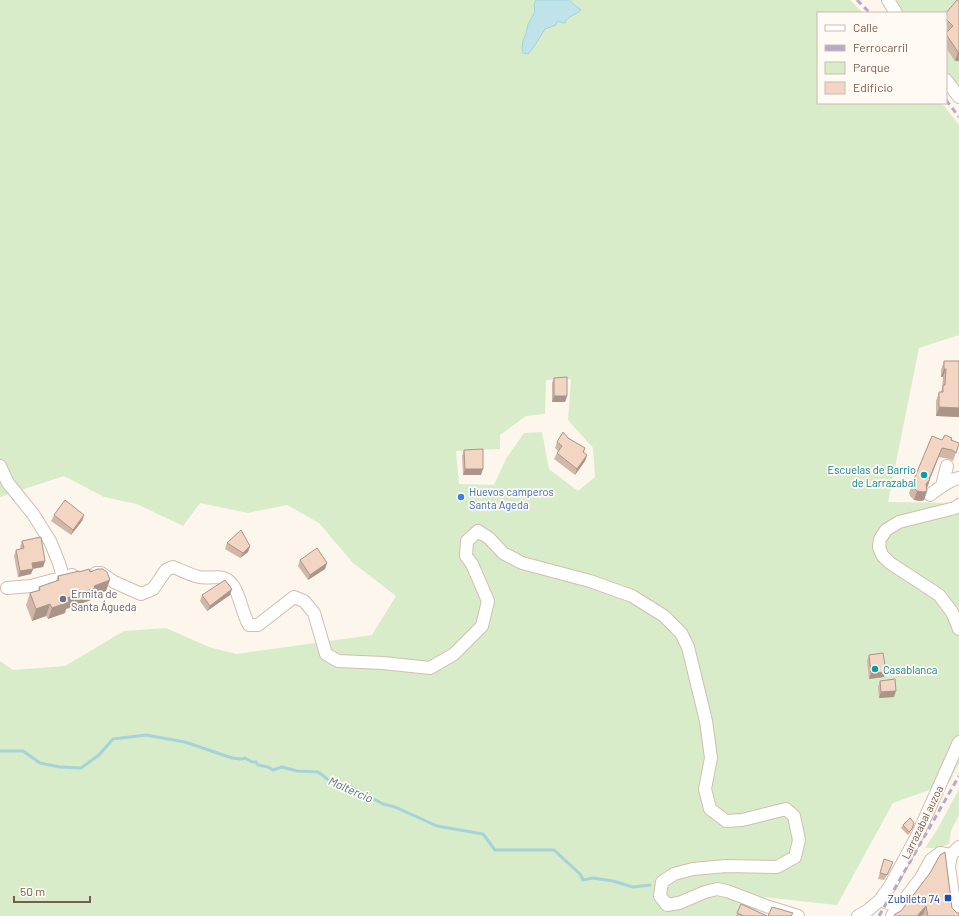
<svg xmlns="http://www.w3.org/2000/svg" width="959" height="916" font-family="Barlow,sans-serif">
  <style>
    .green { fill: #d8ecc9; fill-rule: evenodd }
    .water { fill: #bfe3e8; stroke: #a5d3da }
    .lines { fill: none; stroke-linecap: round; stroke-linejoin: round }
    .stream { stroke: #a5d3da; stroke-width: 3 }
    .minor-casing { stroke: #d1beb0; stroke-width: 14 }
    .minor { stroke: #fff; stroke-width: 12 }
    .rail { stroke: #b9a8c9; stroke-width: 3; stroke-dasharray: 6 4; stroke-linecap: butt }
    .wall { fill: #d1b7a8 }
    .shaded-wall { fill: #aa9588 }
    .building { fill: #f3d5c3; stroke: #aa9588 }
    .culture-dot { fill: #0f9aa8; stroke: #fffaf3; stroke-width: 1.5 }
    .shop-dot { fill: #3f7fe0; stroke: #fffaf3; stroke-width: 1.5 }
    .worship-dot { fill: #6b7280; stroke: #fffaf3; stroke-width: 1.5 }
    .transit-dot { fill: #1a4fb4; stroke: #fffaf3; stroke-width: 1.5 }
    .labels { text-anchor: middle; dominant-baseline: central; stroke-width: 3.5; stroke-linejoin: round; paint-order: stroke }
    .culture-label { font-size: 11px; fill: #0d838f; stroke: #fffaf3; text-anchor: end }
    .shop-label { font-size: 11px; fill: #366cbe; stroke: #fffaf3; text-anchor: start }
    .worship-label { font-size: 11px; fill: #5b616d; stroke: #fffaf3; text-anchor: start }
    .street-label { font-size: 11px; fill: #7a5c4d; stroke: #fffaf3 }
    .transit-label { font-size: 11px; fill: #164399; stroke: #fffaf3; text-anchor: end }
    .water-label { font-size: 12px; font-style: italic; fill: #437c86; stroke: #fffaf3 }
  </style>
  <rect width="100%" height="100%" fill="#fdf6ec"/>
  <!-- green -->
  <path class="green" d="M0,0h850l13,13h-45v90h124l17,22v210l-40,13 -31,154 71,1v260l-10,20 -56,20 -56,102 -74,-8 -8,19h-755v-255l13,9 52,-4 59,-35 42,-3 43,19 27,7 136,-19 24,-39 -43,-33 -34,-40 -32,-18 -39,8 -48,-10 -17,23 -46,-22 -33,-7 -40,-21 -64,21zM571,379l-3,41 25,28 2,29 -17,14 -29,-22 -7,-37 -18,1 -18,26 -12,26 -35,-1 -3,-33 44,-2v-14l26,-19 19,-2 1,-34z
    M891,0h68v93l-13,-18v-62h-46z
    M959,789v26l-8,16 -2,13 -11,4h-13l12,-18z"/>
  <!-- water -->
  <path class="water" d="M536,0h33l12,10c-6,6 -13,5 -16,13h-3l-5,-2 -1,4 -11,4 -12,19 -5,6 -5,-1 -1,-5 1,-7 3,-8 2,-9 7,-12 -1,-7z"/>
  <g class="lines">
    <!-- stream -->
    <path class="stream" d="M0,751h23l17,12 20,4 21,1 18,-13 14,-16 33,-4 39,7 47,16 9,1 4,-1 7,4h4l2,3 10,2 5,3 9,-3 15,4 21,1 16,12 14,1 35,19 12,3 42,19 46,8 12,16h59l26,24 3,6 10,-2 20,3 20,6 17,-2"/>
    <defs>
      <path id="minor" d="M888,0l8,13
        M946,80l13,17
        M0,466l8,17 25,31 17,27 9,22 4,14
        M942,486l5,-20
        M930,495c8,-6 18,-15 29,-17
        M959,505l-4,3 -56,14 -13,8 -6,9 -1,8 3,8 8,8 49,32 13,17 7,17
        M96,573h5l13,9 27,12 12,-5 13,-19 7,-3c8,3 17,8 26,10 14,3 25,-6 35,10 7,12 8,26 15,38h9l36,-28 10,4 10,12 12,41 12,7 45,2 47,5 24,-14 28,-28 6,-25 -16,-37 -6,-8 1,-15 11,-10 11,7 14,15 19,10 68,18 42,15 32,20 17,17 7,14 18,74 5,37 -6,31 5,20 16,12 16,-1 44,-11 8,7 5,24 -4,17 -18,10 -51,-1 -33,3 -19,5 -12,8 -2,14 7,9 12,-2 26,-11 12,-3 10,2 39,15 32,10
        M7,588l24,-2 41,-11
        M880,900l10,-14 27,-50 42,-94
        M858,916l9,-5 13,-11 19,7
        M892,916l29,-38 10,-18 9,-7 11,2
        M956,916l-7,-49 2,-12 8,-8"/>
    </defs>
    <!-- minor casing -->
    <use href="#minor" class="minor-casing"/>
    <!-- minor -->
    <use href="#minor" class="minor"/>
    <!-- rail -->
    <path class="rail" d="M857,0l13,13
      M946,100l13,17
      M879,916l80,-140"/>
  </g>
  <!-- wall -->
  <path class="wall" d="M957,0l2,61h-4l-9,-13v-15l1,-1 -1,-1v-18z
    M944,361h15v56l-23,-1v-15l3,-9h2l1,-4 1,-11h-2v-7z
    M554,378l13,18 -2,6h-13v-19z
    M568,438l17,10 -1,5 3,2 -2,6 -10,14 -21,-16 4,-8 -3,-3 2,-6z
    M942,440h9l8,4 -6,17 -4,-2 -10,-2 -9,22 -3,9v3l-3,9 -3,1 -7,-1 -4,-4 -1,-3 3,-9z
    M464,450l17,25h-18l-1,-19z
    M54,515h30l-2,6 -11,14 -20,-14z
    M22,541l23,20 -2,6 -10,2 -2,5 -13,3 -4,-21 2,-6 5,-1 -1,-2z
    M227,543l23,3 -2,6 -8,6 -15,-9z
    M300,560l27,3 -2,6 -17,11 -10,-14z
    M79,572h11l16,19 -14,5 -1,4 -25,9 -1,4 -17,6 -2,-3 -14,5 -6,-16 4,-12 8,-2 1,-4 17,-6 2,-5z
    M202,595h28l-23,16 -7,-10z
    M869,655l15,22 -15,2 -2,-18z
    M880,681l14,16 -15,1 -1,-11z
    M903,825l8,7 -3,3 -7,-7z
    M884,859l7,9 -7,12 -6,-1z
    M930,873l22,35 7,8h-36v-1l-22,-4z
    M741,904l26,12h-31z"/>
  <!-- shaded-wall -->
  <path class="shaded-wall" d="M958,52h1v9h-4z
    M944,369h2l-3,8h-2z
    M554,396h13l-2,6h-13z
    M939,407l20,1v9l-23,-1z
    M942,448l-13,33 1,-2 -3,9v3l-3,9 -3,1 -7,-1 3,-9 9,-7z
    M587,455l-2,6 -10,14 2,-6z
    M465,469h18l-2,6h-18z
    M84,515l-2,6 -11,14 2,-5z
    M250,546l-2,6 -8,6 3,-5z
    M45,561l-2,6 -13,2 2,-6z
    M327,563l-2,6 -17,11 2,-5z
    M33,569l-2,5 -13,3 2,-6z
    M110,580l-4,11 -14,5 -1,4 -25,9 -1,4 -17,6 4,-11 15,-10 27,-12z
    M232,589l-2,6 -23,16 3,-5z
    M50,604l-4,12 -14,5 4,-12z
    M886,672l-2,5 -15,2 2,-6z
    M896,691l-2,6 -15,1 2,-6z
    M926,906l-3,9 -1,1h-5z"/>
  <!-- building -->
  <path class="building" d="M957,0h2v52h-1l-12,-18v-1l7,-7 -7,-7v-6z
    M944,361h15v47l-20,-1v-15h4v-7h2l1,-16h-2z
    M567,377v19h-13v-18z
    M563,432l5,6 17,10 -2,4 4,3 -10,14 -20,-16 5,-7 -5,-4z
    M945,435l7,3 -1,2 8,3v1l-3,9 -4,-3 -10,-2 -13,31h1l-4,5 1,7 -3,1 -7,-1 -4,-4 -1,-3 20,-48 10,4z
    M483,449v20h-18l-1,-19z
    M65,500l19,15 -11,15 -19,-15z
    M241,530l9,16 -7,7 -16,-10z
    M41,537l4,24 -13,2 1,6 -13,2 -4,-21 8,-2 -2,-7z
    M317,548l10,15 -17,12 -10,-15z
    M89,569l1,3 8,-3h5l4,3 3,8 -16,6 1,2 -28,10 2,4 -17,6 -2,-4 -14,5 -6,-16 10,-3 -1,-3 20,-7 -1,-4 21,-5v1z
    M225,580l7,9 -22,17 -8,-11z
    M883,653l3,19 -15,1 -2,-18z
    M895,679l1,12 -15,1 -1,-11z
    M910,818l4,5 -2,6 -3,3 -6,-7z
    M945,852l7,56 5,5h2v3h-31l-2,-10 -9,10h-23l1,-2 6,-3 29,-38 10,-18z
    M884,859l9,3 -6,13 -7,-2z
    M741,904l26,12h-23l-7,-3z
    M772,907l21,6 -2,3h-23z"/>
  <!-- markers -->
  <g class="culture-dot">
    <circle cx="924" cy="475" r="4"/>
    <circle cx="875" cy="669" r="4"/>
  </g>
  <circle class="shop-dot" cx="461" cy="497" r="4"/>
  <circle class="worship-dot" cx="63" cy="599" r="4"/>
  <rect class="transit-dot" x="944" y="894" width="8" height="8" rx="2"/>
  <g class="labels">
    <!-- culture labels -->
    <g class="culture-label">
      <text x="916" y="469">Escuelas de Barrio<tspan x="916" dy="13">de Larrazabal</tspan></text>
      <text x="883" y="669" text-anchor="start">Casablanca</text>
    </g>
    <!-- shop labels -->
    <g class="shop-label">
      <text x="469" y="491">Huevos camperos<tspan x="469" dy="13">Santa Ageda</tspan></text>
    </g>
    <!-- worship labels -->
    <g class="worship-label">
      <text x="71" y="593">Ermita de<tspan x="71" dy="13">Santa Águeda</tspan></text>
    </g>
    <!-- street labels -->
    <g class="street-label">
      <text transform="translate(922 822) rotate(-64)">Larrazabal auzoa</text>
    </g>
    <!-- transit labels -->
    <g class="transit-label">
      <text x="940" y="898">Zubileta 74</text>
    </g>
    <!-- water labels -->
    <g class="water-label">
      <text transform="translate(351 789) rotate(24)">Maltercio</text>
    </g>
  </g>
  <!-- legend -->
  <rect x="817" y="12" width="130" height="92" fill="#fffaf3" stroke="#cabbb1"/>
  <rect x="825" y="25" width="20" height="6" fill="#ffffff" stroke="#cabbb1"/>
  <text x="853" y="32" font-size="12" fill="#7a5c4d">Calle</text>
  <rect x="825" y="45" width="20" height="6" fill="#b9a8c9" stroke="#cabbb1"/>
  <text x="853" y="52" font-size="12" fill="#7a5c4d">Ferrocarril</text>
  <rect x="825" y="62" width="20" height="12" fill="#d8ecc9" stroke="#cabbb1"/>
  <text x="853" y="72" font-size="12" fill="#7a5c4d">Parque</text>
  <rect x="825" y="82" width="20" height="12" fill="#f3d5c3" stroke="#cabbb1"/>
  <text x="853" y="92" font-size="12" fill="#7a5c4d">Edificio</text>
  <!-- scale -->
  <path d="M14 896v6h76v-6" fill="none" stroke="#7a5c4d" stroke-width="2"/>
  <text x="20" y="896" font-size="12" fill="#7a5c4d" stroke="#fffaf3" stroke-width="3" paint-order="stroke">50 m</text>
</svg>
